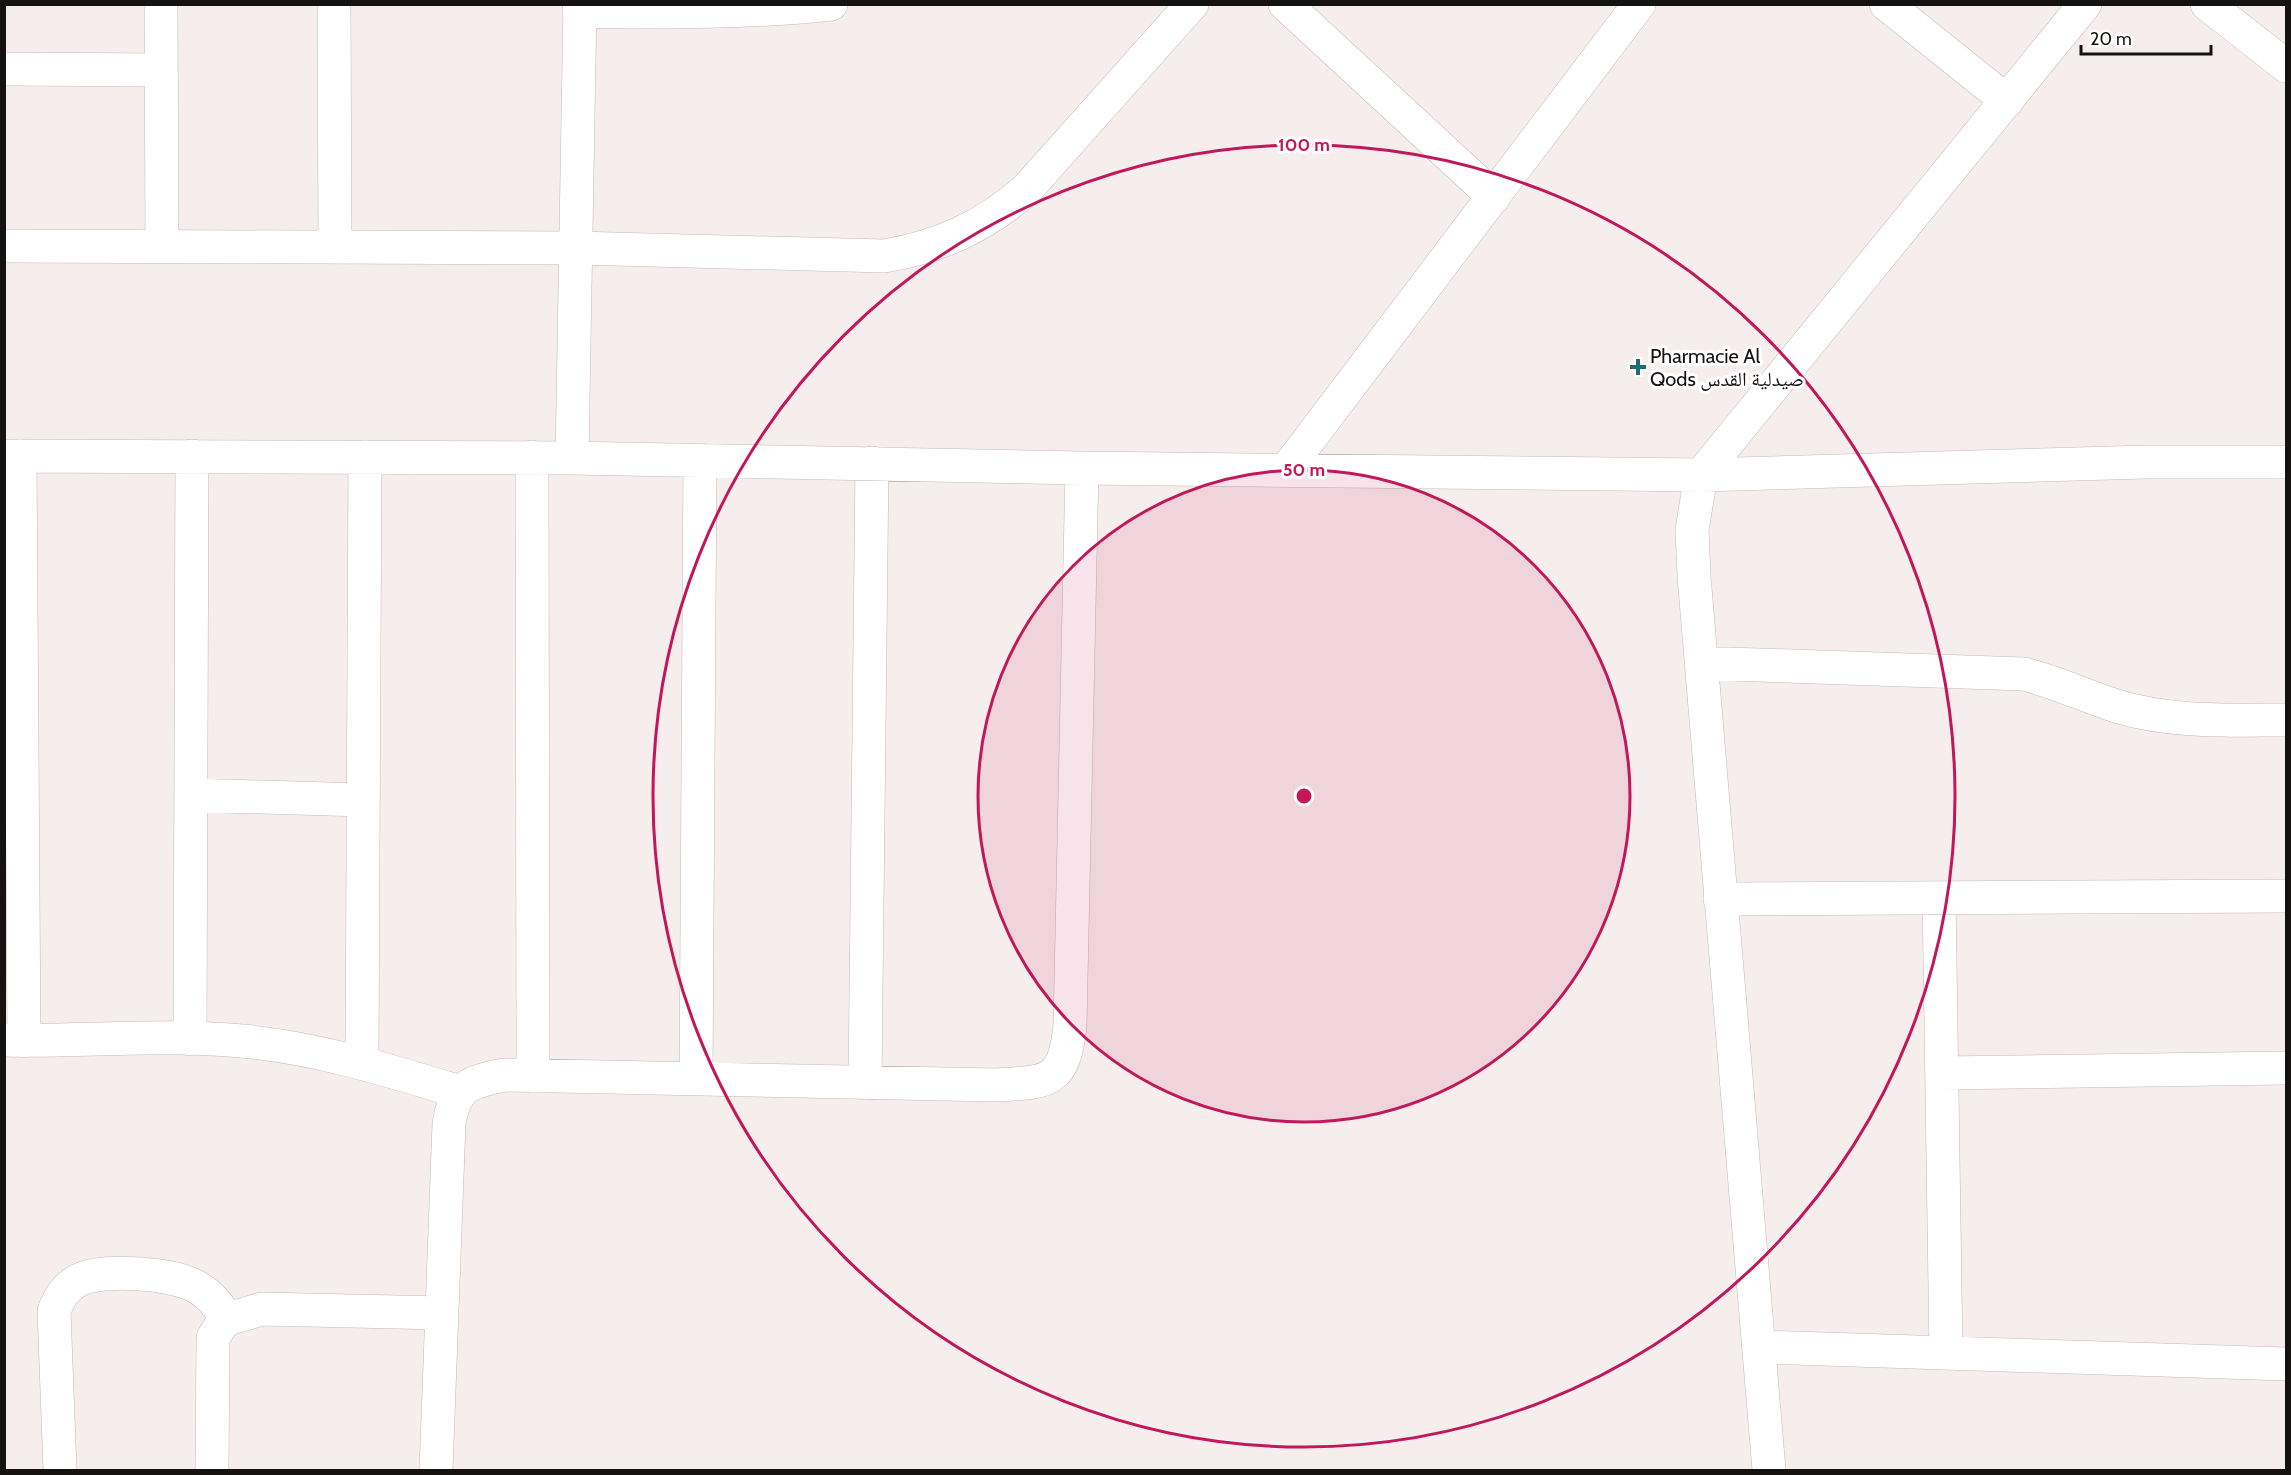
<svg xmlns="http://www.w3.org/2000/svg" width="2291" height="1475" font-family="Cabin,'Noto Naskh Arabic',sans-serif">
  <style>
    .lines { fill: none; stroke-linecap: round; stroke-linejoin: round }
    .minor-casing { stroke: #c1bab9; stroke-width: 34 }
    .minor { stroke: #fff; stroke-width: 33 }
    .ring { fill: none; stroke: #c2185b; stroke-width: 3 }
    .poi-dot { fill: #226b76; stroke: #fff; stroke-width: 2 }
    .labels { text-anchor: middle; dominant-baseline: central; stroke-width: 6; stroke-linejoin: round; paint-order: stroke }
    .poi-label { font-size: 20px; fill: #151312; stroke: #fff; text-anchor: start }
    .centre { fill: #c2185b; stroke: #fff; stroke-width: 3 }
    .ring-label { font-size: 18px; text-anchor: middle; font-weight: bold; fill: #c2185b; stroke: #fff; stroke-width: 6; stroke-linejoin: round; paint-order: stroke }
  </style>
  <rect width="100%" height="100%" fill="#f5eeed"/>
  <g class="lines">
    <defs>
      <path id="minor" d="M161,4l1,242
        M334,4l1,243
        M1285,4l209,193
        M1886,4l121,97
        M2207,4l79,62
        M579,11c84,2 169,2 252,-7
        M4,69l157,1
        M4,246l572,2 308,8c56,-9 101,-30 143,-67l165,-185
        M4,456l568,2 510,10 619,7 445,-13h140
        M20,456l4,585
        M532,457l1,619
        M572,458l8,-454
        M1286,470l353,-466
        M1701,663l323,11c32,8 61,22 92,32 55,17 114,14 170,14
        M191,795l172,5
        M1939,898l7,455
        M1720,899l566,-3
        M190,1039l2,-583
        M4,1040c79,2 160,-7 238,1 75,7 146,29 218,51
        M362,1062l3,-605
        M1943,1073l343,-5
        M696,1079l4,-619
        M865,1083l7,-620
        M1759,1347l527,17
        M60,1470l-6,-159c5,-13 11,-24 25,-31 24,-12 99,-7 121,9 12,7 20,19 28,30
        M212,1470l1,-132 8,-13 7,-6 34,-10 180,4
        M436,1470l13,-346c6,-38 20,-42 55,-49l492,10c52,-3 68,-1 74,-59l12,-558
        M1769,1470l-75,-894 -2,-46 9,-55 384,-471"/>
    </defs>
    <!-- minor casing -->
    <use href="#minor" class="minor-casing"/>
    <!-- minor -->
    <use href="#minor" class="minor"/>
  </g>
  <!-- distance rings -->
  <circle cx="1304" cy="796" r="326" fill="#c2185b" fill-opacity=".12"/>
  <g class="ring">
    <circle cx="1304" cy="796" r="326"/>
    <circle cx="1304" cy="796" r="651"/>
  </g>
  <!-- markers -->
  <path class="poi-dot" d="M1635 358h6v6h6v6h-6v6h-6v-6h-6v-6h6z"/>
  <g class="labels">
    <!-- poi labels -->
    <g class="poi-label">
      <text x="1650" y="356">Pharmacie Al<tspan x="1650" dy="23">Qods صيدلية القدس</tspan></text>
    </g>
  </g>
  <circle cx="1304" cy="796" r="9" class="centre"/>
  <g class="ring-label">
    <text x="1304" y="151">100 m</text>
    <text x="1304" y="476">50 m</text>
  </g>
  <!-- border -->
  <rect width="2291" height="1475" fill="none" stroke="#151312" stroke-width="12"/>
  <!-- scale -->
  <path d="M2081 45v9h130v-9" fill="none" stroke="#151312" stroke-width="3"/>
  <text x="2090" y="45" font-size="18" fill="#151312" stroke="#ffffff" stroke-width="4.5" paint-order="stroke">20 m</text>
</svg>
